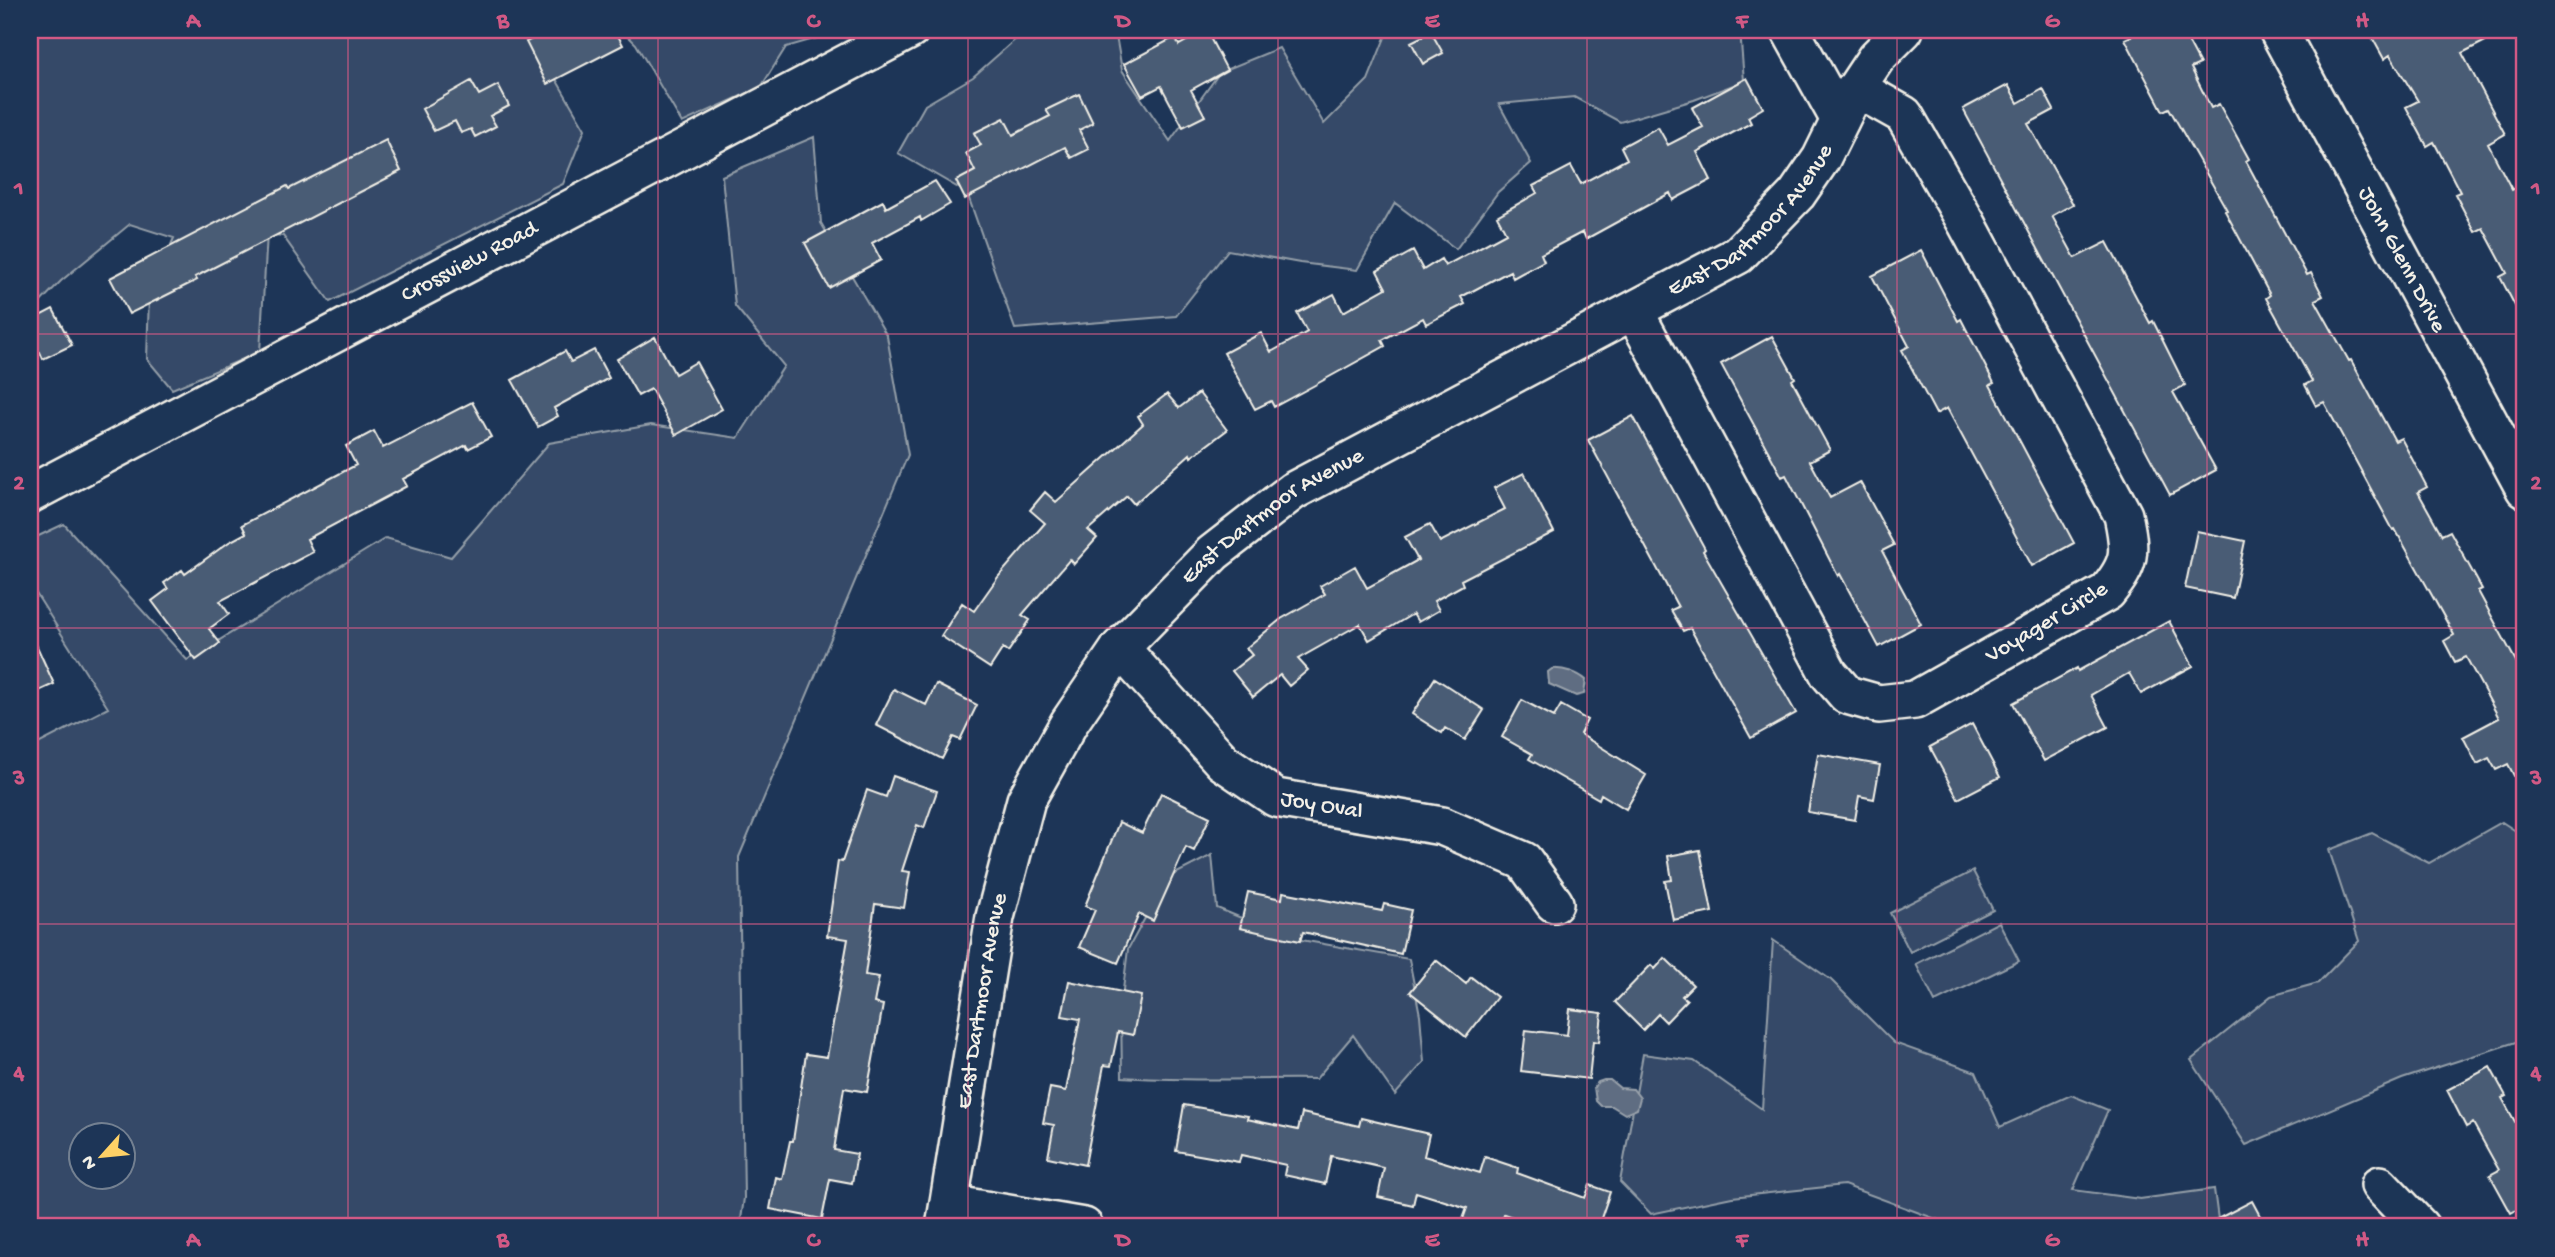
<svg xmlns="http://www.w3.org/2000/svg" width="2555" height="1257" font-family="'Gochi Hand',sans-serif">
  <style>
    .green { fill: #354a67; stroke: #949ea8; stroke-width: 2; fill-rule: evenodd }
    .water { fill: #5e6d82; stroke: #9aa2ab; stroke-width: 2 }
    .building { fill: #485b74; stroke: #f4f1e8; stroke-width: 2 }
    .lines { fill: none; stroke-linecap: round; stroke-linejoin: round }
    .minor-casing { stroke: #f4f1e8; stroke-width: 42 }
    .minor { stroke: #1d3557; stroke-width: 37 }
    .grid { fill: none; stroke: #d15985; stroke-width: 2; stroke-opacity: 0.55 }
    .labels { text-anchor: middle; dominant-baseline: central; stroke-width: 7; stroke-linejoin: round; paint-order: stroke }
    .street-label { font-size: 23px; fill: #f4f1e8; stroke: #1d3557 }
    .neatline { fill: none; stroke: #d15985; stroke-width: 2.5 }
    .grid-label { font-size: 23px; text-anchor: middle; font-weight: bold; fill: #d15985 }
  </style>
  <rect width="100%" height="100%" fill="#1d3557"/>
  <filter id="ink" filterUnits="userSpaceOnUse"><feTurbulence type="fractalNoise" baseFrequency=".0143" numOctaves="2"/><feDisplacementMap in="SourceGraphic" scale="14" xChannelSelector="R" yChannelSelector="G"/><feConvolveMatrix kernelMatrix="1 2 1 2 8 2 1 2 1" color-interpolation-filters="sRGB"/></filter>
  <g filter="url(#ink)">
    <!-- green -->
    <path class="green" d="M30,30h503l2,13 50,86 -22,55 -233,118 -47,-66 -16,-2 -7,118 -88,37 -25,-30 2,-64 25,-57 -44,-14 -69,57 -31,32z
      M622,30h223l-59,17 -25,40 -79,36 -46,-79z
      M1026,30h89l7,40 48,71 50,-69 59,-24 45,76 44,-44 20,-50h352l4,51 -50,19 -74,22 -46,-25 -75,7 32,59 -33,29 -42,57 -61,-46 -38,67 -57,-7 -72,-13 -52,66 -161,13 -48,-136 -69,-40 27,-48 48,-28z
      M814,137l7,86 66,113 21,119 -169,402 5,341 -4,29h-710v-479l78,-40 -78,-124v-44l34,-16 123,136 199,-122 65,19 98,-114 102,-18 87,13 46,-72 -49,-60 -13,-130zM80,1134h42v42h-42z
      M2502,822l23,15v202l-123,40 -156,66 -55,-85 80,-64 47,-13 41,-42 -30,-91 43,-17 57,30z
      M1212,855l5,53 73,30 119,21 11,56 4,47 -29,33 -42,-60 -37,44c-64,-1 -129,3 -194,-2l-1,-71 7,-57 39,-71z
      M1973,871l20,39 -83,42 -20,-39z
      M1999,922l20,39 -84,41 -19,-38z
      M1773,940l58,40 63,63 82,29 24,55 71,-32 37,15 -35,80 67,9 74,-10 5,38h-274l-1,-5 -100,-37 -112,12 -81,17 -31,-32 23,-128 51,7 68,48z"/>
    <!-- water -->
    <path class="water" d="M1552,669c12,-1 26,4 34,11l-2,14 -8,2 -27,-12 -1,-12z
      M1604,1080h6l10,8 13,1 7,9 -3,11 -12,5 -13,-8h-11l-5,-5 -2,-14 4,-5z"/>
    <!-- building -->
    <path class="building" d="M550,30h65l8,15 -76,39 -21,-42z
      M1206,30l21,40 -36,20 14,26 -22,11 -22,-41 -19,10 -18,-32 51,-27 4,8z
      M2144,30h38l18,34 -9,4 20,40 8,-4 30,55 -3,2 61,114 4,-2 12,23 -8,4 34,61 2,-1 44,81 6,-3 26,49 -9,5 24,43 8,-4 32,58 -4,2 47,87v119l-17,-33 -12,6 -7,-12 -12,6 -14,-27 36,-19 -33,-61 -11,5 -11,-21 10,-6 -59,-106 -2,1 -69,-128 -8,4 -11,-21 7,-4 -46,-83 4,-3 -45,-84 2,-1 -58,-102 -6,3 -38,-72z
      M2368,30h139l-45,23 43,81 -17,10 24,46 13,-7v142l-25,-48 7,-4 -24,-45 -8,4 -20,-38 5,-2 -26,-50 -7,4 -21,-39 12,-6 -28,-46 -6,4z
      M1431,32l12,21 -20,11 -12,-22z
      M1747,78l16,30 -15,9 3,6 -54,29 14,28 -38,20 -3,-7 -84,46 -3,-7 -42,22 3,7 -31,17 -3,-7 -49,26 4,7 -39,20 -3,-6 -41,22 3,6 -72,40 -39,21 -3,-6 -16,8 -31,-56 37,-20 10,19 36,-20 -10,-19 37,-19 9,18 43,-24 -9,-17 36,-20 10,19 18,-11 4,7 61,-33 -9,-17 40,-23 -4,-7 38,-20 10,18 46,-25 -6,-12 37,-20 10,18 35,-18 -11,-19z
      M471,81l8,14 19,-10 11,21 -19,10 6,10 -21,11 -4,-8 -10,4 -6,-12 -21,10 -12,-22z
      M2008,85l10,18 25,-14 11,21 -26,14 45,80 -21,12 23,42 32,-16 43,81 3,-2 32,64 -12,7 43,78 -46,25 -207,-386z
      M1079,94l14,29 -14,7 10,19 -18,9 -6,-11 -100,52 -9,-18 19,-10 -9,-18 15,-8 -7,-12 30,-15 9,17 37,-19 -4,-6z
      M386,140l15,31 -206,106 2,3 -68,34 -19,-36 177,-92 2,3z
      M935,181l15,23 -29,17 -1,-4 -48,26 9,17 -52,28 -24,-45 78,-42 3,7z
      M1921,250l37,71 3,-2 33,64 -4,2 84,158 -42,23 -85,-158 -11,6 -34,-64 7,-4 -37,-70z
      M53,309l19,36 -29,14 -3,-7 -10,5v-36z
      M1772,336l23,42 -3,2 38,70 -20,11 20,37 30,-16 34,63 -12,6 39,73 -42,23 -39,-73 -2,2 -52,-101 -4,2 -61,-113z
      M655,337l20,37 21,-12 26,47 -46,26 -25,-46 -13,7 -21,-37z
      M594,350l15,28 -55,30 4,8 -20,11 -26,-47 53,-29 6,11z
      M1199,393l28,37 -36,27 -1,-3 -56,50 -7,-8 -39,34 9,8 -23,26 -4,-5 -48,56 8,5 -22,32 -5,-4 -13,20 -49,-32 21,-33 12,8 24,-34 47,-54 -15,-13 15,-18 11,10 87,-78 -5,-8 29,-22 12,14z
      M472,402l19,35 -23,12 -2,-4 -63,34 4,7 -100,53 6,13 -93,49 9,13 -20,15 11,14 -24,17 -44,-59 16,-12 -4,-6 18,-13 3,4 44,-32 17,-9 -4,-8 114,-60 -10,-19 28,-15 9,17z
      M1633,416l72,133 -2,2 93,162 -45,25 -61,-110 -7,3 -12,-21 7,-3 -90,-167z
      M1524,473l30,59 -93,48 2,5 -29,16 5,9 -21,12 -5,-8 -44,26 -9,-16 -62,35 10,11 -19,16 -9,-11 -27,22 -21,-26 20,-16 -6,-7 35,-29 44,-25 -5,-8 35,-20 12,22 51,-28 -13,-23 25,-13 10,18 65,-33 -11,-21z
      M2197,531l48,10 -12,57 -48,-10z
      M2169,621l24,45 -52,28 -12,-21 -38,22 17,32 -64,34 -31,-58 64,-35 1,3z
      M30,631l24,53 -24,11z
      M1435,678l49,32 -19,30 -20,-12 -3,5 -30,-19z
      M936,684l41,21 -17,35 -7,-3 -11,22 -66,-34 18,-36 32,16z
      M1522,700l32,17 7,-12 26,15 -7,14 66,41 -20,34 -25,-15 -2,5 -70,-40 3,-5 -30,-17z
      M1972,724l28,53 -42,22 -28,-52z
      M1818,754l62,11 -6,34 -15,-3 -4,24 -47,-8z
      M893,776l44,15 -13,37 -7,-3 -15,46 8,1 -6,36 -29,-4 -10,71 14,2 -5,26 9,2 -16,87 -23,-4 -10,62 23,4 -5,29 -22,-4 -8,40 -52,-10 6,-32 6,2 8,-38h3l13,-87 21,3 21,-118 -21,-3 11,-75 4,1 25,-72 19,7z
      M1161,793l49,24 -16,34 -8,-4 -33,74 -14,-7 -21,49 -39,-16 16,-37 -10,-4 34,-84 23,11z
      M1700,850l12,62 -39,8 -8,-39 7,-1 -4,-24z
      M1248,892l34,7 1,-7 99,19 2,-7 27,6 -10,44 -98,-22 -3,9 -60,-13z
      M1665,958l28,27 -11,11 5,4 -21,22 -8,-8 -15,16 -28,-28 36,-37 4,4z
      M1436,960l30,24 5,-7 26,20 -31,40 -56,-45z
      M1069,981l72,15 -8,39 -15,-3 -7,34 -7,-1 -19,100 -37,-8 6,-32 -11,-2 7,-35 16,3 14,-72 -18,-3z
      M1570,1009l32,4 -3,29 -6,-1 -4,38 -68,-8 5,-41 41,5z
      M2490,1067l16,29 -4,2 23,42v65l-14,8 -21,-38 9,-5 -26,-47 -7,4 -19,-37z
      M1184,1105l64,11 -1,3 51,11 4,-17 57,13 2,-8 68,16 -5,22 56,17 5,-16 33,11 -1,5 68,25 5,-13 20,7 -12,35h-56l-38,-13 -4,13h-9l-28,-8 4,-11 -51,-16 -3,13 -35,-8 6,-29 -53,-12 -6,28 -41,-9 2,-10 -45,-10 -2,7 -63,-11z
      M2252,1201l14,26h-64z"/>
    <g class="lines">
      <defs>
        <g id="minor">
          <path d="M1790,30l50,90"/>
          <path id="s1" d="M2278,30l247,459"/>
          <path d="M1634,311l195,363 18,21 32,9 36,-4 192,-108c24,-29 24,-40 16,-77l-156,-291 -63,-109 -48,-27"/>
          <path id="s2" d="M30,494l880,-464"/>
          <path id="s3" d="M1120,648l103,114 53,36 166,28 82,35 30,42"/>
          <path d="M2380,1185l40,42"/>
          <path d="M949,1204l135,23"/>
          <path id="s4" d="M945,1227l50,-310 31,-117 43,-77 51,-75 93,-95 80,-62 445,-236 59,-61 24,-35 35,-71 20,-30 28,-28"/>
        </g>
      </defs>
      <!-- minor casing -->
      <use href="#minor" class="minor-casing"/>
      <!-- minor -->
      <use href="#minor" class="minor"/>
    </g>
  </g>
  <!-- grid -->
  <path class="grid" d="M348,30v1197M658,30v1197M968,30v1197M1278,30v1197M1587,30v1197M1897,30v1197M2207,30v1197M30,334h2495M30,628h2495M30,924h2495"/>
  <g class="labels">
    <!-- street labels -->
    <g class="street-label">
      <text stroke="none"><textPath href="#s4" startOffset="1384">East Dartmoor Avenue</textPath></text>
      <text stroke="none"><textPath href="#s1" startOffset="261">John Glenn Drive</textPath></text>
      <text stroke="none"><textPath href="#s2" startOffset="497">Crossview Road</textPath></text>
      <text stroke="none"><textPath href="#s4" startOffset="817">East Dartmoor Avenue</textPath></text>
      <text transform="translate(2047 623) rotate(-31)">Voyager Circle</text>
      <text stroke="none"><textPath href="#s3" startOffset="264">Joy Oval</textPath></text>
      <text stroke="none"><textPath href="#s4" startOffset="229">East Dartmoor Avenue</textPath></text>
    </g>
  </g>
  <!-- margin -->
  <rect width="2555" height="1257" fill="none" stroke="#1d3557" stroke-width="77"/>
  <!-- north arrow -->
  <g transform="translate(102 1156) rotate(243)"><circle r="33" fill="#1d3557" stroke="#738091" stroke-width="2"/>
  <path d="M0-5L12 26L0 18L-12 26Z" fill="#ffd166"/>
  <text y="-10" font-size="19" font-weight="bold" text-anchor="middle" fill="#f4f1e8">N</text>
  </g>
  <rect x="38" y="38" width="2478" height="1180" class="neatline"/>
  <g class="grid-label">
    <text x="193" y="27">A</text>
    <text x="503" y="27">B</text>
    <text x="813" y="27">C</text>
    <text x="1123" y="27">D</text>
    <text x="1432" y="27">E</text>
    <text x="1742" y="27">F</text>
    <text x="2052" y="27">G</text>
    <text x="2362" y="27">H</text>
    <text x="19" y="194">1</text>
    <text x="2536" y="194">1</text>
    <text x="19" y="489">2</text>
    <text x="2536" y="489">2</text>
    <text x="19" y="784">3</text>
    <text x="2536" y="784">3</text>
    <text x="19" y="1079">4</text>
    <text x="2536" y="1079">4</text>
    <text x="193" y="1246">A</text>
    <text x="503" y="1246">B</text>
    <text x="813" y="1246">C</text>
    <text x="1123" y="1246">D</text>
    <text x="1432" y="1246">E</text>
    <text x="1742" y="1246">F</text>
    <text x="2052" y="1246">G</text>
    <text x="2362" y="1246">H</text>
  </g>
</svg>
